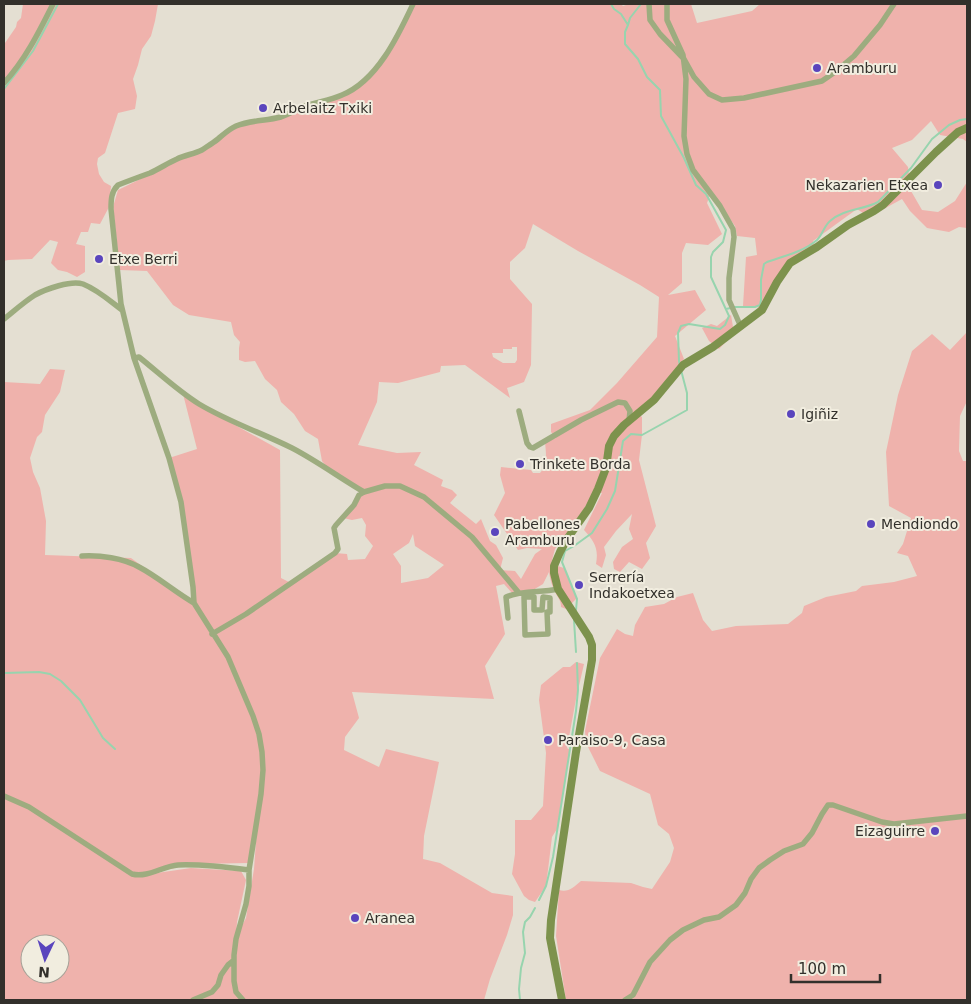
<svg xmlns="http://www.w3.org/2000/svg" width="971" height="1004" font-family="'DejaVu Sans',sans-serif">
  <style>
    .green { fill: #efb2ac; fill-rule: evenodd }
    .lines { fill: none; stroke-linecap: round; stroke-linejoin: round }
    .stream { stroke: #97d4ae; stroke-width: 2 }
    .street { stroke: #9dac7f; stroke-width: 5.5 }
    .secondary { stroke: #7d924d; stroke-width: 8 }
    .poi-dot { fill: #5a45bd; stroke: #f1eddf; stroke-width: 2 }
    .labels { text-anchor: middle; dominant-baseline: central; stroke-width: 4; stroke-linejoin: round; paint-order: stroke }
    .poi-label { font-size: 14px; fill: #32302b; stroke: #f1eddf; text-anchor: start }
  </style>
  <rect width="100%" height="100%" fill="#e4dfd2"/>
  <!-- green -->
  <path class="green" d="M23,4h135l-3,17 -4,15 -9,13 -4,16 -5,14 4,17 -2,13 -17,4 -13,40 -7,5 -1,6 2,10 5,8 7,4 -2,21 -9,17 -9,-1 -3,9h-7l-5,12 9,2v26l-8,5 -10,-5 -9,-2 -7,-7 7,-21 -8,-2 -18,19 -24,1 -4,1v-214l1,-4 11,-16 1,-5 4,-4z
    M413,4h208l2,2 6,-2h62l6,19 55,-12 8,-7h207v138l-4,-3 -23,-4 -9,-14 -19,19 -20,8 16,19 3,24 11,19 16,2 17,-11 12,-19v46l-8,-1 -10,5 -22,-4 -17,-17 -8,-12 -33,18 -12,-8 -44,32 2,10 -31,20 -22,39 -5,-3 -14,-1 3,-49 11,-2 -2,-17 -18,-2 -2,-10 -24,-34 -4,11 15,31 -14,11 -22,-2 -4,10v30l-14,12 27,-5 11,20 -31,26 9,23 -36,43 -12,10 6,5v18l-3,25 17,66 -10,17 4,15 -8,11 -13,-7 -9,10 -6,-3 -1,-7 9,-15 11,-8 -4,-10 3,-15 -16,17 -12,16 2,8 -4,13 -6,-4c3,-16 -2,-23 -12,-34l18,-37 -7,-1 -26,39 -14,18 -4,15 13,4 13,30 -11,11 -5,-2c0,-7 -3,-9 -6,-15 -3,-6 -5,-13 -6,-20l-6,12 -10,6 -21,3 -8,-9 -8,2 9,48 -20,32 9,33 -142,-7 7,26 -14,19 -1,13 35,17 7,-18 53,13 -15,74 -1,23 17,4 52,30 21,3v19l-6,20 -17,44 -6,21h-480v-618l36,2 10,-15 15,1 -5,22 -15,23 -3,17 -5,5 -7,21 3,14 7,16 6,33 -1,34 86,3 62,45 -12,-101 -12,-44 28,-9 -14,-55 18,12 79,44 1,128 10,5 44,-30 12,1 1,6 17,-1 8,-13 -8,-10 1,-11 -4,-7 -10,2 -9,-2 21,-27 -37,-24 -5,-6 -4,-22 -13,-8 -11,-17 -13,-12 -4,-12 -12,-11 -10,-18 -10,1 -6,-2v-12l1,-6 -6,-7 -3,-13 -42,-7 -16,-10 -26,-34 -27,-1 -7,-63 5,-17 92,-45 26,-19 36,-7 82,-30 21,-19zM533,224l45,27 62,34 19,12 -2,40 -40,46 -27,27 -39,14v8l5,6 -11,4c1,11 3,23 -5,31h-7l-2,-3 -30,-3 -1,8 5,18 -11,22 24,35 9,-2 15,1 -7,5 -14,25 -6,-8 -15,-1 3,-12 -7,-13 -6,-4 -9,-22 -5,5 -26,-21 7,-8 -5,-5 -11,-4 2,-6 -29,-15 7,-13 -24,1 -39,-8 19,-43 2,-20 19,1 42,-11 1,-6 24,-1 45,33 -3,-10 17,-6 7,-17 1,-61 -22,-25v-17l15,-14zM512,347h5v13l-2,3h-12l-10,-6 -1,-4h11v-4h9zM413,534l2,12 29,19 -16,13 -27,5v-17l-8,-12 16,-11zM258,814l-4,55 -8,49 -10,19 1,-15 9,-42 -5,-9 -50,-3 -48,7 50,-11 56,-1zM30,944h30v30h-30z
    M731,315l3,18 -15,16 -10,-8 -7,-13 9,-4 6,2z
    M967,332v69l-7,15 -1,35 4,10h4v539h-401l-10,-64 3,-46c9,3 15,-3 22,-9l50,2 12,4 9,2 18,-27 4,-14 -5,-14 -11,-9 -8,-31 -50,-23 -14,-28 -1,-12 15,-73 17,-29 8,5 8,2 2,-11 10,-18 19,-3 13,-7 16,-4 10,27 9,11 24,-5 52,-2 14,-11 2,-7 22,-9 30,-6 6,-5 32,-4 23,-6 -9,-20 -11,-3 6,-9 8,-26 -22,-12 -3,-54 12,-57 14,-44 20,-17 18,16z
    M576,662l8,2 -8,35 -9,49 3,2 -13,79 -5,8 -6,49 -11,16 -6,-2 -5,-4 -12,-22 3,-20v-34h16l12,-14 3,-53 -7,-53 2,-15 22,-18h7z"/>
  <g class="lines">
    <!-- stream -->
    <path class="stream" d="M611,4l3,5 7,5 7,11
      M641,4l-11,14 -2,7 -3,7v12l13,15 9,18 13,13 1,26 23,42 12,27 10,9 20,36 -3,12 -10,10 -2,5v20l18,39 -4,9 -5,4 -31,-5 -8,2 -3,7 1,28 1,5
      M4,89l29,-38 25,-47
      M726,309l9,-2h20l5,-2 1,-5v-20l3,-16 3,-2c17,-6 36,-10 50,-22 6,-6 7,-14 13,-19 13,-12 33,-11 48,-19l33,-34 21,-29 17,-14 11,-5 7,-1
      M576,610l1,-11 -15,-37 3,-11 9,-5 18,-13 15,-24 8,-18 8,-50 8,-7 11,1 45,-25v-17l-6,-23
      M574,620l2,32
      M4,673l35,-1 11,2 11,7 19,19 23,38 12,11
      M539,900l7,-14 7,-29 23,-146 2,-21 -1,-27
      M520,1000l-1,-11 2,-21 4,-15 -2,-21 2,-10 5,-5 5,-9"/>
    <!-- street -->
    <path class="street" d="M649,4l1,16 10,14 24,25 10,18 15,17 13,6 22,-2 78,-17 13,-9 19,-16 26,-31 14,-21
      M667,4v16l16,35 3,24 -2,57 3,18 6,16 27,36 13,23 1,8 -5,41v22l12,27
      M4,83c21,-23 35,-51 49,-79
      M4,319c10,-8 20,-17 31,-24 11,-6 36,-15 48,-11 15,6 27,17 39,26
      M134,358l5,-1c20,16 39,34 60,47 30,18 63,29 93,44 25,13 48,30 72,44
      M519,411l8,32 3,4 3,1 48,-28 37,-18 7,1 5,8 -1,10
      M82,556c18,-1 41,2 57,11 19,10 36,25 55,36
      M524,597h10v13h8l1,-13 7,1v14h-3l1,22 -23,1z
      M508,618l-2,-21c16,-7 35,-4 52,-8
      M212,634l34,-20 89,-61 3,-4 -4,-21 2,-3 18,-20 5,-10 5,-3 21,-6h15l24,11 48,40 47,56
      M4,796l25,11 103,67c16,4 31,-8 46,-9 24,-1 48,2 71,5
      M193,1000l19,-8 6,-7 3,-10 7,-10 5,-4
      M243,1000l-7,-8 -2,-11v-26l2,-16 10,-35 3,-18v-16l12,-76 2,-24 -1,-18 -3,-18 -6,-18 -25,-59 -34,-54 -1,-16 -12,-85 -12,-44 -35,-100 -13,-54 -10,-95c0,-9 0,-17 7,-24 10,-4 21,-8 32,-12 9,-4 18,-10 27,-14 8,-4 17,-5 25,-9 6,-4 11,-7 16,-11 6,-5 11,-10 18,-13 15,-6 30,-5 45,-9 8,-3 14,-7 21,-10 13,-5 27,-6 40,-12 35,-14 56,-59 71,-91
      M625,1000l8,-5 17,-33 20,-22 13,-10 21,-10 15,-3 17,-12 9,-12 6,-14 8,-11 11,-8 14,-9 19,-7 9,-11 10,-19 6,-9h5l49,17 12,2 73,-8"/>
    <!-- secondary -->
    <path class="secondary" d="M562,1000l-12,-62 1,-18 25,-168 16,-92v-15l-3,-8 -31,-48 -4,-16v-7l6,-14 7,-13 22,-31 9,-19 8,-21 3,-22 5,-10 10,-11 30,-25 29,-35 30,-18 49,-37 15,-28 13,-19 27,-16 31,-22 26,-14 9,-6 53,-53 22,-20 9,-4"/>
  </g>
  <!-- markers -->
  <g class="poi-dot">
    <circle cx="817" cy="68" r="5"/>
    <circle cx="263" cy="108" r="5"/>
    <circle cx="938" cy="185" r="5"/>
    <circle cx="99" cy="259" r="5"/>
    <circle cx="791" cy="414" r="5"/>
    <circle cx="520" cy="464" r="5"/>
    <circle cx="871" cy="524" r="5"/>
    <circle cx="495" cy="532" r="5"/>
    <circle cx="579" cy="585" r="5"/>
    <circle cx="548" cy="740" r="5"/>
    <circle cx="935" cy="831" r="5"/>
    <circle cx="355" cy="918" r="5"/>
  </g>
  <g class="labels">
    <!-- poi labels -->
    <g class="poi-label">
      <text x="827" y="68">Aramburu</text>
      <text x="273" y="108">Arbelaitz Txiki</text>
      <text x="928" y="185" text-anchor="end">Nekazarien Etxea</text>
      <text x="109" y="259">Etxe Berri</text>
      <text x="801" y="414">Igiñiz</text>
      <text x="530" y="464">Trinkete Borda</text>
      <text x="505" y="524">Pabellones<tspan x="505" dy="16">Aramburu</tspan></text>
      <text x="881" y="524">Mendiondo</text>
      <text x="589" y="577">Serrería<tspan x="589" dy="16">Indakoetxea</tspan></text>
      <text x="558" y="740">Paraiso-9, Casa</text>
      <text x="925" y="831" text-anchor="end">Eizaguirre</text>
      <text x="365" y="918">Aranea</text>
    </g>
  </g>
  <!-- border -->
  <rect width="971" height="1004" fill="none" stroke="#32302b" stroke-width="10"/>
  <!-- north arrow -->
  <g transform="translate(45 959) rotate(184)"><circle r="24" fill="#f1eddf" stroke="#a5a197"/>
  <path d="M0-4L9 19L0 12L-9 19Z" fill="#5a45bd"/>
  <text y="-8" font-size="14" font-weight="bold" text-anchor="middle" fill="#32302b">N</text>
  </g>
  <!-- scale -->
  <path d="M791 974v8h89v-8" fill="none" stroke="#32302b" stroke-width="2.5"/>
  <text x="798" y="974" font-size="15" fill="#32302b" stroke="#f1eddf" stroke-width="4" paint-order="stroke">100 m</text>
</svg>
